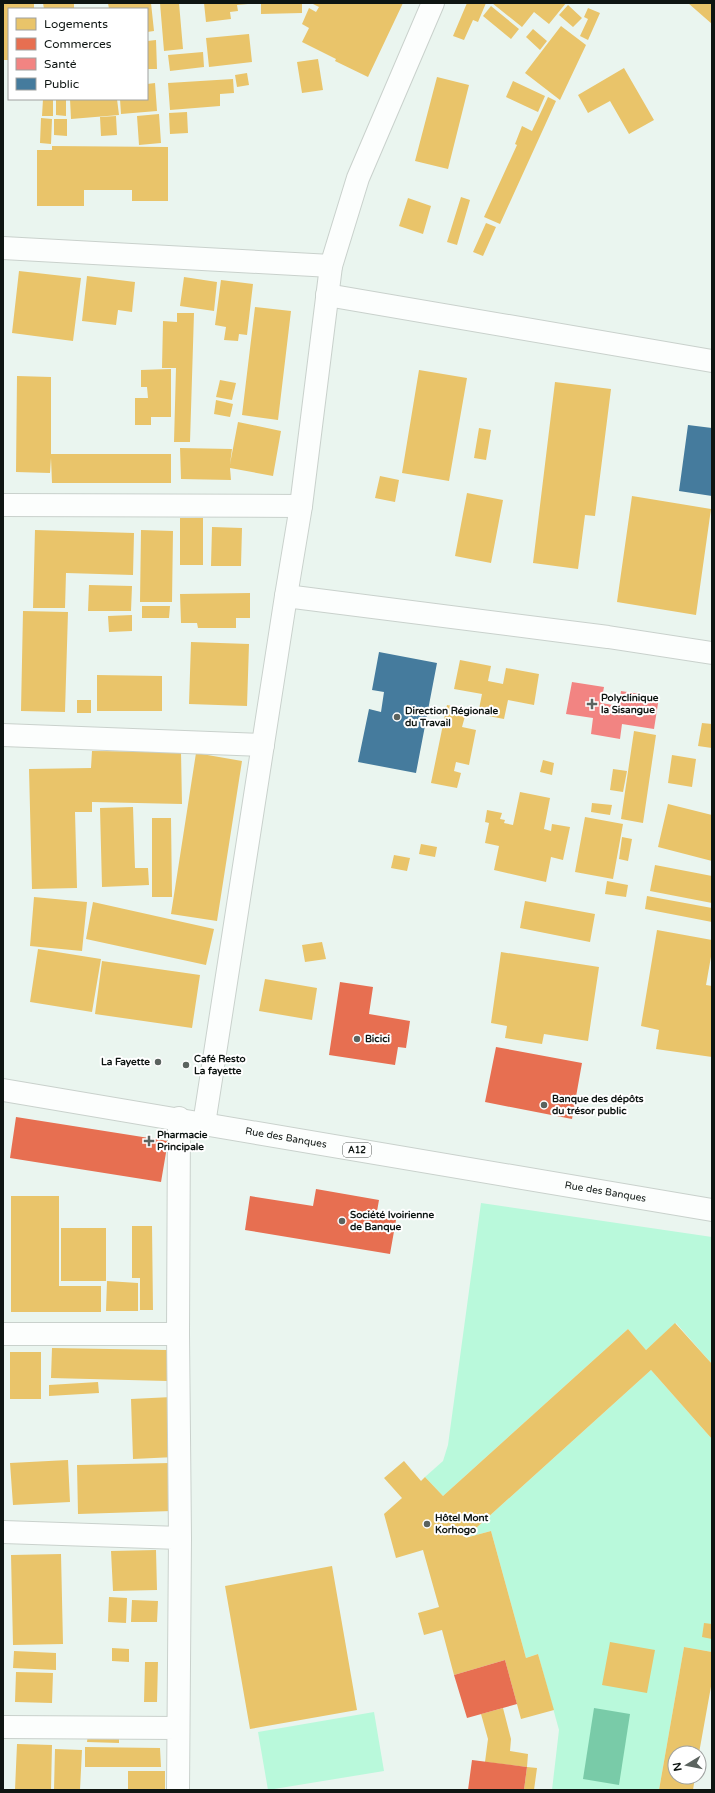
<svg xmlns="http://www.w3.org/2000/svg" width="715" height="1793" font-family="'Varela Round',sans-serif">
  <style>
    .green { fill: #b9f9db }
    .water { fill: #79cba8 }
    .homes { fill: #e9c46a }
    .shops { fill: #e76f51 }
    .health { fill: #f28482 }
    .public { fill: #457b9d }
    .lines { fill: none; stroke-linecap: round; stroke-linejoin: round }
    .street-casing { stroke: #c9d1cc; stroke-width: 24 }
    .secondary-casing { stroke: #c9d1cc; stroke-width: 24 }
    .primary-casing { stroke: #c9d1cc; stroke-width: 24 }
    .street { stroke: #fcfefd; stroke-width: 22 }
    .secondary { stroke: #fcfefd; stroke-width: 22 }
    .primary { stroke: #fcfefd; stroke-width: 22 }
    .poi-dot { fill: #5b635f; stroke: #fff; stroke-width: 1.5 }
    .labels { text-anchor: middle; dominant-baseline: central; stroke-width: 4; stroke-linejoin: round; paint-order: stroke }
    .shield { fill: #fff; stroke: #565b59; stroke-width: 1 }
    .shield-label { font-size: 9px; font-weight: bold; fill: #0e1512 }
    .poi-label { font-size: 10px; font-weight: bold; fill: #0e1512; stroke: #fff; text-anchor: start }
    .street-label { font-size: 10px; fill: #0e1512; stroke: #fff }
  </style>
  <rect width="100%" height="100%" fill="#eaf5ef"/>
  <!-- green -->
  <path class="green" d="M481,1203l231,34v127l-36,-41 -30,27 -18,-21 -185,167 -18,-19 18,-16 5,-16z
    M651,1370l61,69v213l-28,-5 -25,143h-107l7,-60 -21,-76 -12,4 -35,-127 -26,7z
    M374,1712l10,59 -116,19 -10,-58z"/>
  <!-- water -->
  <path class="water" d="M594,1708l36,6 -11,71 -36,-6z"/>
  <!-- homes -->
  <path class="homes" d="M3,3h31v6h-25v51h-6z
    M43,3h31v6h-30z
    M108,3h43l3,28 -7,1v-23h-38z
    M160,3h19l4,46 -19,2z
    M204,3h44v1l-11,1 1,6 -8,1 1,7 -25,3z
    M261,3h41v10l-41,1z
    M311,3h92l-35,74 -33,-16 1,-2 -34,-17 7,-14 -7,-4 7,-16 7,4 3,-5z
    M467,3h19l-8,19 -5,-2 -9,20 -11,-4z
    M492,3h74l-17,21 -15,-12 -12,15z
    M688,3h24v21z
    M568,5l14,13 -9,9 -14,-12z
    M491,6l28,23 -8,10 -28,-23z
    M588,8l12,5 -12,27 -8,-4 8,-17 -4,-2z
    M561,26l25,19 -26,55 -35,-27z
    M533,29l14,12 -7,9 -14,-13z
    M249,34l3,28 -43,5 -3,-29z
    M156,40l1,29h-10v-28z
    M203,52l1,15 -34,4 -2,-16z
    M318,59l5,31 -21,3 -5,-31z
    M624,68l30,52 -25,14 -19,-33 -22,12 -10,-18z
    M247,73l2,12 -12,2 -2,-12z
    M437,77l32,8 -21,84 -33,-8z
    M233,79l1,14 -14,1v12l-50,4 -2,-27z
    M513,81l32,15 -7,16 -32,-15z
    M155,83l2,28 -36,3 -1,-15h27v-15z
    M548,97l8,4 -56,123 -16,-7 33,-72 -2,-1 7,-18 10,5z
    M43,99h10v17h-11z
    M56,99h10v17l-10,-1z
    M70,99h47l2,16 -48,4z
    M187,112l1,21 -18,1 -1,-21z
    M159,114l2,29 -22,2 -2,-29z
    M116,116l1,19 -16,1 -1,-19z
    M41,118l11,1 -1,25 -11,-1z
    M54,119h13v17l-13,-1z
    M52,146l116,1v54h-36v-11h-48v16h-47v-56h15z
    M461,197l9,3 -13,45 -10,-3z
    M408,198l23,8 -8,28 -24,-8z
    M486,223l10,4 -13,29 -10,-4z
    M19,271l62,7 -8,63 -61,-8z
    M87,276l48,6 -3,30 -14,-2 -2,15 -34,-4z
    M184,277l33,5 -3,29 -34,-5z
    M221,280l32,4 -6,51 -8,-1 -1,7 -14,-1 2,-13 -11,-2z
    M255,307l36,4 -13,109 -36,-5z
    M177,313h17l-4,129h-16l2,-74h-14l1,-47 14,1z
    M171,369v48h-20v8h-16v-27h13l-1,-11h-6v-17z
    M419,370l48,8 -18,103 -47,-8z
    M17,376l34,1v77h120v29h-119l-1,-25 -1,15 -34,-1z
    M220,380l16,3 -4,17 -16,-3z
    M555,382l56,7 -16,127 -10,-1 -7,54 -45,-6z
    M216,400l17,4 -3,13 -16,-3z
    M238,422l43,9 -8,45 -43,-8 1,12 -50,-1 -1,-31 52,1 -2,15z
    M479,428l12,2 -5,30 -12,-2z
    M380,476l19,4 -4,22 -20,-4z
    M467,493l36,7 -12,63 -36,-7z
    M632,496l79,13 -15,106 -79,-13z
    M180,518h23v47h-23z
    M212,527l30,1 -1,38h-30z
    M35,530l99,3 -1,42 -67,-2 -1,35h-32z
    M141,530l32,1 -1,71h-32z
    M89,585l43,1 -1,25h-43z
    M250,593v25h-14v10h-38l-1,-5h-16l-1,-29z
    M142,606h28l-1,12h-27z
    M23,611l45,1 -3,100 -44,-1z
    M132,615v16l-23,1 -1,-16z
    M191,642l58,2 -2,62 -58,-2z
    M460,660l31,6 -3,15 15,3 3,-16 33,6 -5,31 -26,-5 -4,19 -26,-5 4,-20 -28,-5z
    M97,675l65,1v35h-65z
    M77,700h14v13h-14z
    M447,705l20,4 -5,18 14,3 -7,35 -13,-3 -2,9 7,2 -4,15 -26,-5z
    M702,723l10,1v24l-14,-2z
    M634,731l22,4 -13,88 -22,-4z
    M92,751l89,1 1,52 -90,-2v10h-17l2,76 -45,1 -3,-120 62,-1z
    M196,753l46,8 -25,160 -46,-7z
    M672,755l24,4 -4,28 -24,-4z
    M543,760l11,3 -2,12 -12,-3z
    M613,769l14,2 -4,21 -13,-2z
    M520,792l30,6 -6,31 7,2 1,-7 18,3 -7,33 -12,-3 -5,25 -52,-12 5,-24 -14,-3 4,-20 -4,-1 2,-12 15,3 -2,6 5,1 -1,3 9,2z
    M592,803l20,2 -2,10 -19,-3z
    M668,804l44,11v46l-54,-14z
    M133,807l2,61h13l1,17 -47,2 -2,-79z
    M585,817l38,7 -10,55 -38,-7z
    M152,818h19l1,79h-20z
    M622,837l10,2 -4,22 -9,-2z
    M421,844l16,3 -2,10 -16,-3z
    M394,855l16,3 -3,13 -16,-3z
    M655,865l57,11v27l-62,-12z
    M607,881l21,4 -2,12 -21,-3z
    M647,896l65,12v14l-67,-13z
    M34,897l53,5 -5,49 -52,-5z
    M525,901l70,13 -5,28 -70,-14z
    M93,902l121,27 -8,36 -120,-26z
    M657,930l55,10v11l-6,34 6,1v71l-56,-8 3,-19 -18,-4z
    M322,942l4,17 -21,3 -3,-17z
    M38,949l63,10 -9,53 -62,-10z
    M501,952l98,15 -11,74 -44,-7 -2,10 -37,-6 2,-12 -16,-3z
    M102,961l98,14 -8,53 -97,-14z
    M265,979l52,9 -5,32 -53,-9z
    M11,1196h48v90h42v26h-90z
    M132,1226h20l1,84h-13v-32h-8z
    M61,1228h45v53h-45z
    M107,1281l31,2v28h-32z
    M675,1323l37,41v75l-61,-69 -186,168 26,-7 35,127 12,-4 16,56 -33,9 -16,-59 -51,15 -12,-45 -18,5 -6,-22 21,-6 -16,-57 -27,8 -12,-44 18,-16 -18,-20 20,-17 17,20 4,-4 18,19 185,-167 18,21z
    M52,1348l115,2v31l-116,-3z
    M10,1352h31v47h-31z
    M98,1382l1,11 -50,3v-11z
    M172,1397l3,60 -42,2 -2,-60z
    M68,1460l2,42 -57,3 -3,-42z
    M170,1463l2,48 -94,3 -1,-49z
    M156,1550l1,40 -44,1 -2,-40z
    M61,1554l2,90 -50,1 -2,-90z
    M332,1566l25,144 -107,19 -25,-143z
    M109,1597l18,1 -1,25 -18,-1z
    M132,1600l26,1 -1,21h-26z
    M704,1623l8,1v15l-10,-2z
    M610,1642l45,8 -8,43 -45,-8z
    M684,1647l28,5v29l-13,72h-24v24h20l-2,13h-34z
    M112,1648l17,1v13l-17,-1z
    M14,1651l42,2v17l-43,-2z
    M145,1662h13l-1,40h-13z
    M16,1672l37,1 -1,30 -37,-1z
    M503,1708l8,31 -1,12 18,3 -1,13 -42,-5 3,-23 -7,-25z
    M88,1734l31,1v8l-32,-1z
    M17,1744l35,1 -1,45h-36z
    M85,1747l75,1 1,19h-76z
    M55,1749l27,1 -2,40h-26z
    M527,1767l10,1 -3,22h-10z
    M128,1771h37v19h-37z"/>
  <!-- shops -->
  <path class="shops" d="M340,982l33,5 -4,27 41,7 -4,27 -8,-1 -3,18 -66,-10z
    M496,1047l86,16 -10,56 -87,-17z
    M16,1117l152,24 -7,41 -151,-24z
    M316,1189l63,11 -3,17 20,3 -6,34 -145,-24 5,-34 63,10z
    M505,1660l12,44 -50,14 -13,-43z
    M472,1760l55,7 -3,23h-56z"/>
  <!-- health -->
  <path class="health" d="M572,682l32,5 -3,16 18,3 2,-15 38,6 -5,32 -32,-5 -2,15 -29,-5 2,-16 -27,-4z"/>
  <!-- public -->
  <path class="public" d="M688,425l24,3v68l-33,-5z
    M379,652l58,11 -21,110 -58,-11 11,-53 12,3 3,-20 -12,-2z"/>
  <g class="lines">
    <defs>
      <path id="street" d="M3,248l328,18
        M327,295l385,66
        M3,505l298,1
        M286,596l322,41 104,16
        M3,735l260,10
        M3,1334h175
        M3,1532l177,6
        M3,1727l175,1
        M178,1790l2,-252 -2,-204 1,-216"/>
      <path id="secondary" d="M204,1124l82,-528 15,-90 30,-240 27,-88 75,-175"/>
      <g id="primary">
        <path id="s1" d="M3,1090l709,120"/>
      </g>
    </defs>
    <!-- street casing -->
    <use href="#street" class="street-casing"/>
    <!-- secondary casing -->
    <use href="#secondary" class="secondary-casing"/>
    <!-- primary casing -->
    <use href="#primary" class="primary-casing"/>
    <!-- street -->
    <use href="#street" class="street"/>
    <!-- secondary -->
    <use href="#secondary" class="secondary"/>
    <!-- primary -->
    <use href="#primary" class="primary"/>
  </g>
  <!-- markers -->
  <g class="poi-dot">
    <path d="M590 698h4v4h4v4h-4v4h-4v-4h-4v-4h4z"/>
    <circle cx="397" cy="717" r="4"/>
    <circle cx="357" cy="1039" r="4"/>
    <circle cx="158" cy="1062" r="4"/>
    <circle cx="186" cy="1065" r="4"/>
    <circle cx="544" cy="1105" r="4"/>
    <path d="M147 1135h4v4h4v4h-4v4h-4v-4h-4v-4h4z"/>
    <circle cx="342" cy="1221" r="4"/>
    <circle cx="427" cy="1524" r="4"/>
  </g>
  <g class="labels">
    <!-- shield labels -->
    <rect class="shield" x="343" y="1143" width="28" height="14" rx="3"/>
    <g class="shield-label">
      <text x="357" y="1150">A12</text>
    </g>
    <!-- poi labels -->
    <g class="poi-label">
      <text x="601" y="698">Polyclinique<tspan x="601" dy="12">la Sisangue</tspan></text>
      <text x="405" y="711">Direction Régionale<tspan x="405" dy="12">du Travail</tspan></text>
      <text x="365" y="1039">Bicici</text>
      <text x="194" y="1059">Café Resto<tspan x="194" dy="12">La fayette</tspan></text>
      <text x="150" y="1062" text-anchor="end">La Fayette</text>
      <text x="552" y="1099">Banque des dépôts<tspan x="552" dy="12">du trésor public</tspan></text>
      <text x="157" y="1135">Pharmacie<tspan x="157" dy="12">Principale</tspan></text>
      <text x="350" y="1215">Société Ivoirienne<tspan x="350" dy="12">de Banque</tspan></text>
      <text x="435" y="1518">Hôtel Mont<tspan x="435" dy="12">Korhogo</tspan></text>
    </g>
    <!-- street labels -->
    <g class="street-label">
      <text stroke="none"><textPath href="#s1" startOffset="287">Rue des Banques</textPath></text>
      <text stroke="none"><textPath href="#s1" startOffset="611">Rue des Banques</textPath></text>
    </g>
  </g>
  <!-- border -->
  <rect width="715" height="1793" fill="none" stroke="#0e1512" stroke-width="8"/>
  <!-- legend -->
  <rect x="8" y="8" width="140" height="92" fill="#ffffff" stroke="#9fa1a0"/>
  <rect x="16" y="18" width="20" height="12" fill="#e9c46a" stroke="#9fa1a0"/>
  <text x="44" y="28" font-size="12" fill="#0e1512">Logements</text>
  <rect x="16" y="38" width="20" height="12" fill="#e76f51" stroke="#9fa1a0"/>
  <text x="44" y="48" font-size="12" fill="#0e1512">Commerces</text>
  <rect x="16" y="58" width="20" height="12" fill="#f28482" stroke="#9fa1a0"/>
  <text x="44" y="68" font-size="12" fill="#0e1512">Santé</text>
  <rect x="16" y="78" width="20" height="12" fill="#457b9d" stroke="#9fa1a0"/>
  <text x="44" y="88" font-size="12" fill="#0e1512">Public</text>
  <!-- north arrow -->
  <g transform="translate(687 1765) rotate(260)"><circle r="19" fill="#ffffff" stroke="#9fa1a0"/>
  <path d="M0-3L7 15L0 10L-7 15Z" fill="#5b635f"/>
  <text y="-6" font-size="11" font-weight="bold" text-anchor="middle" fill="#0e1512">N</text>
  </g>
</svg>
